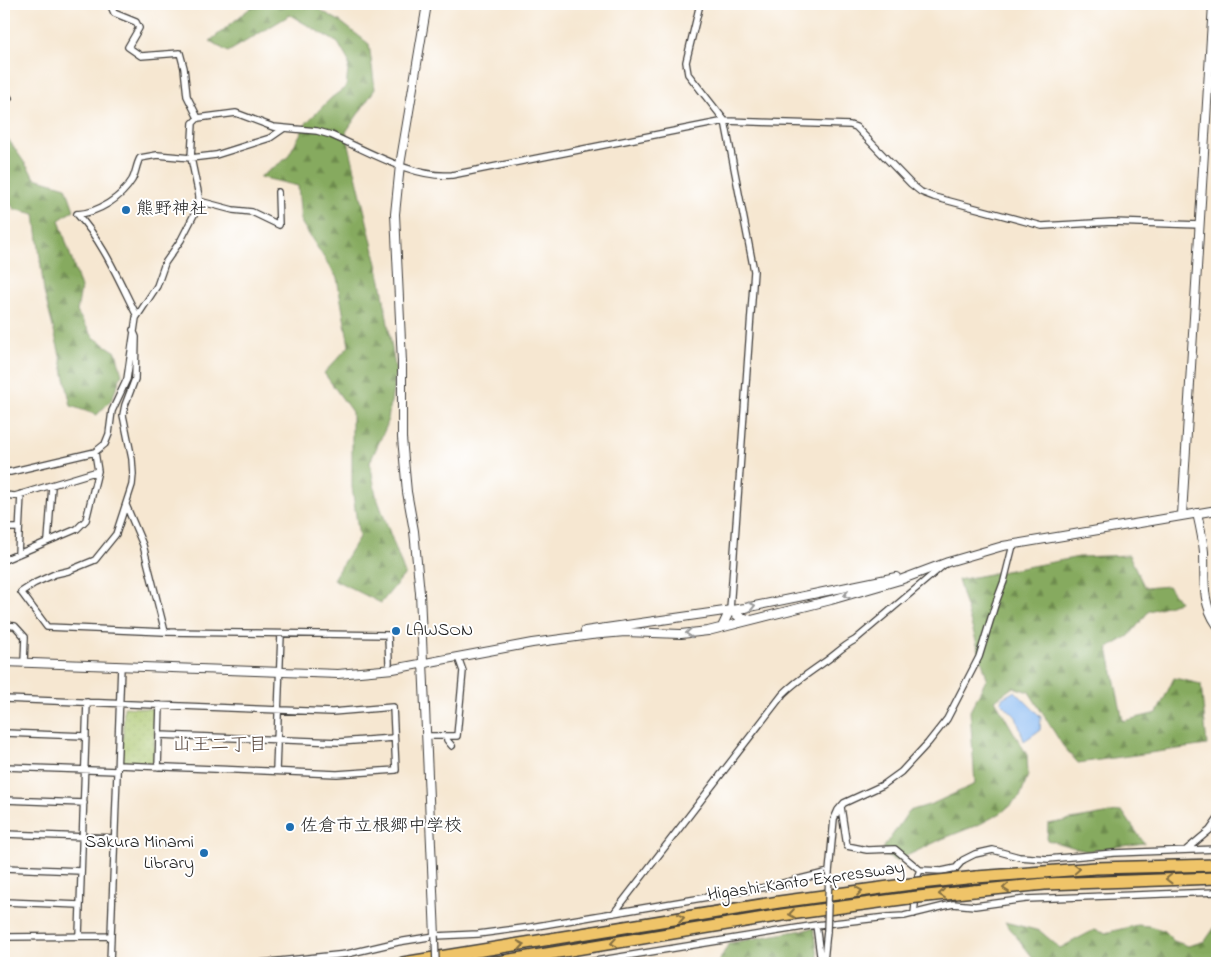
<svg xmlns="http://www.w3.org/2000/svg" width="1221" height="967" font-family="'Indie Flower','Klee One',sans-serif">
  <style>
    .grass { fill: url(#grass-dots); stroke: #627043 }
    .forest { fill: url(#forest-firs); stroke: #51633d }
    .water { fill: #85b8f2; stroke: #506a87 }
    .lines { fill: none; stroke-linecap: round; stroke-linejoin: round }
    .minor-casing { stroke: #3d3a37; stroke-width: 8 }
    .tertiary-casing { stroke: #3d3a37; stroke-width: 10 }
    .motorway-casing { stroke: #3d3a37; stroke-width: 14 }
    .minor { stroke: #fff; stroke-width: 5.5 }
    .tertiary { stroke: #fff; stroke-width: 8 }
    .motorway { stroke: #efc469; stroke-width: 11 }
    .minor-bridge-casing { stroke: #3d3a37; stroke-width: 8; stroke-linecap: butt }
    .motorway-bridge-casing { stroke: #3d3a37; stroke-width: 14; stroke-linecap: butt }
    .minor-bridge { stroke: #fff; stroke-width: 5.5 }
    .motorway-bridge { stroke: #efc469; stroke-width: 11 }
    .oneway { stroke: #999 }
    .oneway2 { stroke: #867042 }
    .poi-dot { fill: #1f6fb2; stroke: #fff; stroke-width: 2 }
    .labels { text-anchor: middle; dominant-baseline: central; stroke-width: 4; stroke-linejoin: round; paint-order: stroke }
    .poi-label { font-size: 18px; fill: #1c1c1c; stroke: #fff; text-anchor: start }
    .street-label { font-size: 18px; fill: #1c1c1c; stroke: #fff }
    .neighbourhood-label { font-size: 19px; fill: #59483e; stroke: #fff }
  </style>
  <defs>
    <pattern id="grass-dots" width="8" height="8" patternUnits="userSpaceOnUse" patternTransform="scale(1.25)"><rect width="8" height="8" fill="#a9c46a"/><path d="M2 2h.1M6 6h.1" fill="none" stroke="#91a85b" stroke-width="1.8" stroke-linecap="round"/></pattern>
    <pattern id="forest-firs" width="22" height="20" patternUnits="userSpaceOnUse" patternTransform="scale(1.25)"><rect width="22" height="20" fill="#86aa5e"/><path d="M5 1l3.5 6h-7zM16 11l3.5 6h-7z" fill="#6d8a4d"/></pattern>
  </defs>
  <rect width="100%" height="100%" fill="#fff"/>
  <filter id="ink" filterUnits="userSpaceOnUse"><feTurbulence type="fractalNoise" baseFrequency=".02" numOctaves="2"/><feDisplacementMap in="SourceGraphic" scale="10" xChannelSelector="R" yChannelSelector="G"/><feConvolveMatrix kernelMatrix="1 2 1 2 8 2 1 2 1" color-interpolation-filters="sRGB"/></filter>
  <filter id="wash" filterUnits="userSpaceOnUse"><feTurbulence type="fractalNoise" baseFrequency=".0096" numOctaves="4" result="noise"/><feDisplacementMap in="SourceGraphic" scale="20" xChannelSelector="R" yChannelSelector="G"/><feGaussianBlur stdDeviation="1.12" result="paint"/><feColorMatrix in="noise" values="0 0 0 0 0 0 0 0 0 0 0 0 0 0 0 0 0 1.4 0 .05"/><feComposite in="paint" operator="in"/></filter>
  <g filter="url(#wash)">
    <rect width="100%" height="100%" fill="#f6e7d1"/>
    <!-- grass -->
    <path class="grass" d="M124,707l31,2 -1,54 -32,-1z"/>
    <!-- forest -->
    <path class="forest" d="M255,4h55l31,18 28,22 6,45 -29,43 35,149 15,92 -9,52 -17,37 6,33 29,79 -24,29 -48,-24 26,-42 -7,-50v-75l-28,-39 25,-27 -12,-68 -36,-56 -3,-36 -38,-9 27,-19 20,-36 24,-24 15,-11 3,-25 -11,-19 -48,-28 -62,37 -18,-11z
      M4,133l31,45 31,9 8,23 -15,10 22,68 -4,24 16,25 23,15 6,22 -10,25 -15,16 -26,-9 -11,-51 -16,-63 -9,-78 -21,-5 -10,-15z
      M1129,555l16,33 23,-2 12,16 -31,9 -20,25 -21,12 15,73 34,-8 17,-35 27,6 6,61 -129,18 -15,-17 -34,-54 -16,-5 -18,13 32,55 1,20 -8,22 -19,16 -21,11 -38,15 -46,22 -16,-8 29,-42 23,-7 43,-20 -5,-73 17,-33 -29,-98 121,-23z
      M1122,811l22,32 -58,8 -39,-11 1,-16z
      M1005,922l35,9 20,17 34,-18 11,3 32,-8 12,1 14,4 11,11 14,5 17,-5 12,-17v39h-180z
      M814,928l5,35h-101l11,-20z"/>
    <!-- water -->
    <path class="water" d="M1015,691l26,26 -1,13 -16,11 -8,-24 -15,-15 1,-4z"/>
  </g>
  <g filter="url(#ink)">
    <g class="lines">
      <defs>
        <path id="minor" d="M110,4l4,9 22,9 3,6 -11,19 13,9 39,-3 4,15 3,28 11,22 38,-5 37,14 44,4 14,4c35,15 83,44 121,40l273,-54 125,4 6,2 55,57 10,8 13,5 108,29 70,-4 88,3
          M700,4l-14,58 2,12 37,47 29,150 -24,339
          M4,100l5,-2
          M199,201l34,9 19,2 27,13 -1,-33
          M77,214c21,-1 44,-16 55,-34 4,-7 4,-15 8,-22l17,-3 34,3 25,-3 54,-17 13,-9
          M77,214c27,29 42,67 60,102
          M133,330l3,7 -1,42 -10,26 -2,10 9,44 1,15 -1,11 -16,49 -21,26 -27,11 -13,3 -20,9 -14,9 26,35 118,5 223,3 1,28
          M4,471l6,1 85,-20 10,-8 4,-10 3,-23 15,-32 9,-61 21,-32 8,-23 16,-23 18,-35v-9l-8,-38 2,-35 5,-5
          M4,495l11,1 83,-25
          M126,505l17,40 22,87
          M4,528h15
          M48,541l4,-55
          M18,554l3,-60
          M4,560l73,-31 9,-9 12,-49 -3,-19
          M4,625l11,1 10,11 -1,26
          M4,699l328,13 61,-5 3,63 -59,4 -219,-9
          M4,733l82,3
          M159,735l180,7 55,-4
          M427,736h30l6,-65 -5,-14
          M447,736v4l5,6
          M4,767l113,4
          M158,767l2,-62
          M276,771l5,-137
          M4,800l80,3
          M841,807l6,39 20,4 28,-1 25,21 22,1 14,-3 7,-8 12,-6 18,-4 26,7 29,2 66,-6 103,-4
          M4,834l111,4
          M1186,850l24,-20 7,-10
          M4,868l77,3
          M4,902l76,3
          M614,913l169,-219c13,-13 26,-21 40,-31 12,-8 20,-17 32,-23l90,-76
          M914,914l4,-39 2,-5
          M816,925l4,30 4,8
          M79,936l8,-234
          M4,937l107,-1
          M824,961l3,-30
          M110,963l11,-297
          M260,963l87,-9 51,-12 37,-6 43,-2 53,-7 236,-40 62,-15 5,-53 4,-9 6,-7 39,-18 18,-13 27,-29 19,-24 32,-62 16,-52 9,-24 9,-36
          M583,963l233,-38 71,-8 17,-1 49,-12 22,2 51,-7 191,-7"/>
        <path id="tertiary" d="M427,4l-27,161 -5,49 7,148v76l5,54 7,39 6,62 15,343
          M1197,513c3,13 6,26 7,39 1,27 -3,50 13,73
          M1182,515l31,-511
          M722,627l8,-17 8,6 11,3
          M585,631l160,-23 151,-31
          M4,662l334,12 55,-5 139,-26 59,-8 34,-3 56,2 27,-3 123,-31 69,-20 48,-18 55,-16 214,-36"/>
        <path id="motorway" d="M976,877l120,-9 121,-3
          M974,891l71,-7 172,-6
          M403,963l376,-61 132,-18
          M492,963l290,-48 127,-17"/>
      </defs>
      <!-- minor casing -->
      <use href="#minor" class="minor-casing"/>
      <!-- tertiary casing -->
      <use href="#tertiary" class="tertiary-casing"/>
      <!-- motorway casing -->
      <use href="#motorway" class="motorway-casing"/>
      <!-- minor -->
      <use href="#minor" class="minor"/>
      <!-- tertiary -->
      <use href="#tertiary" class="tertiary"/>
      <!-- motorway -->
      <use href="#motorway" class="motorway"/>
      <defs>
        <path id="minor-bridge" d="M827,931l2,-59
          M435,936l1,27"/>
        <path id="motorway-bridge" d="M911,884l65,-7
          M909,898l65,-7"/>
      </defs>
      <!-- minor-bridge casing -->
      <use href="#minor-bridge" class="minor-bridge-casing"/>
      <!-- motorway-bridge casing -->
      <use href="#motorway-bridge" class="motorway-bridge-casing"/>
      <!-- minor-bridge -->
      <use href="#minor-bridge" class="minor-bridge"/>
      <!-- motorway-bridge -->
      <use href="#motorway-bridge" class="motorway-bridge"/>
    </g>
    <!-- one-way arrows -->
    <defs><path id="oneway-chevron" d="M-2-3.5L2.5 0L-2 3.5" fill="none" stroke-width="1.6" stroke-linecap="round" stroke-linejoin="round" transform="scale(1.25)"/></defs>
    <g class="oneway">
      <use href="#oneway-chevron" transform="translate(847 595) rotate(164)"/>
      <use href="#oneway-chevron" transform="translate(752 606) rotate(-12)"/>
      <use href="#oneway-chevron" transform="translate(689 633) rotate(175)"/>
    </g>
    <g class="oneway2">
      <use href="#oneway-chevron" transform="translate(1077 869) rotate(-3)"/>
      <use href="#oneway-chevron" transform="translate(1169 879) rotate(179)"/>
      <use href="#oneway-chevron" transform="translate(1006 888) rotate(175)"/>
      <use href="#oneway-chevron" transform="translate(859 891) rotate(-8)"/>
      <use href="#oneway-chevron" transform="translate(942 894) rotate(174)"/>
      <use href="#oneway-chevron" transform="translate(792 914) rotate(172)"/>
      <use href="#oneway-chevron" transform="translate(681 918) rotate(-9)"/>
      <use href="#oneway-chevron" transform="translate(614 943) rotate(171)"/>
      <use href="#oneway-chevron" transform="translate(521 945) rotate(-10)"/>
    </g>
  </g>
  <!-- markers -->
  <g class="poi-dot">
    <circle cx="126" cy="210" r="5"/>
    <circle cx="396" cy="631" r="5"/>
    <circle cx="290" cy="827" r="5"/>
    <circle cx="204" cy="853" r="5"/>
  </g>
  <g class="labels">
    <!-- poi labels -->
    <g class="poi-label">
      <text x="136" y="210">熊野神社</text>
      <text x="406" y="631">LAWSON</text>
      <text x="300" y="827">佐倉市立根郷中学校</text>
      <text x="194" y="843" text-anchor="end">Sakura Minami<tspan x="194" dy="21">Library</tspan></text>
    </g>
    <!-- street labels -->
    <g class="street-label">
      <text transform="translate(806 882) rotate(-8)">Higashi-Kanto Expressway</text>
    </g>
    <!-- neighbourhood labels -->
    <g class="neighbourhood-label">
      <text x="220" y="745">山王二丁目</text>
    </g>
  </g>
  <!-- margin -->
  <rect width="1221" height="967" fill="none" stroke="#fff" stroke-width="20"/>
</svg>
